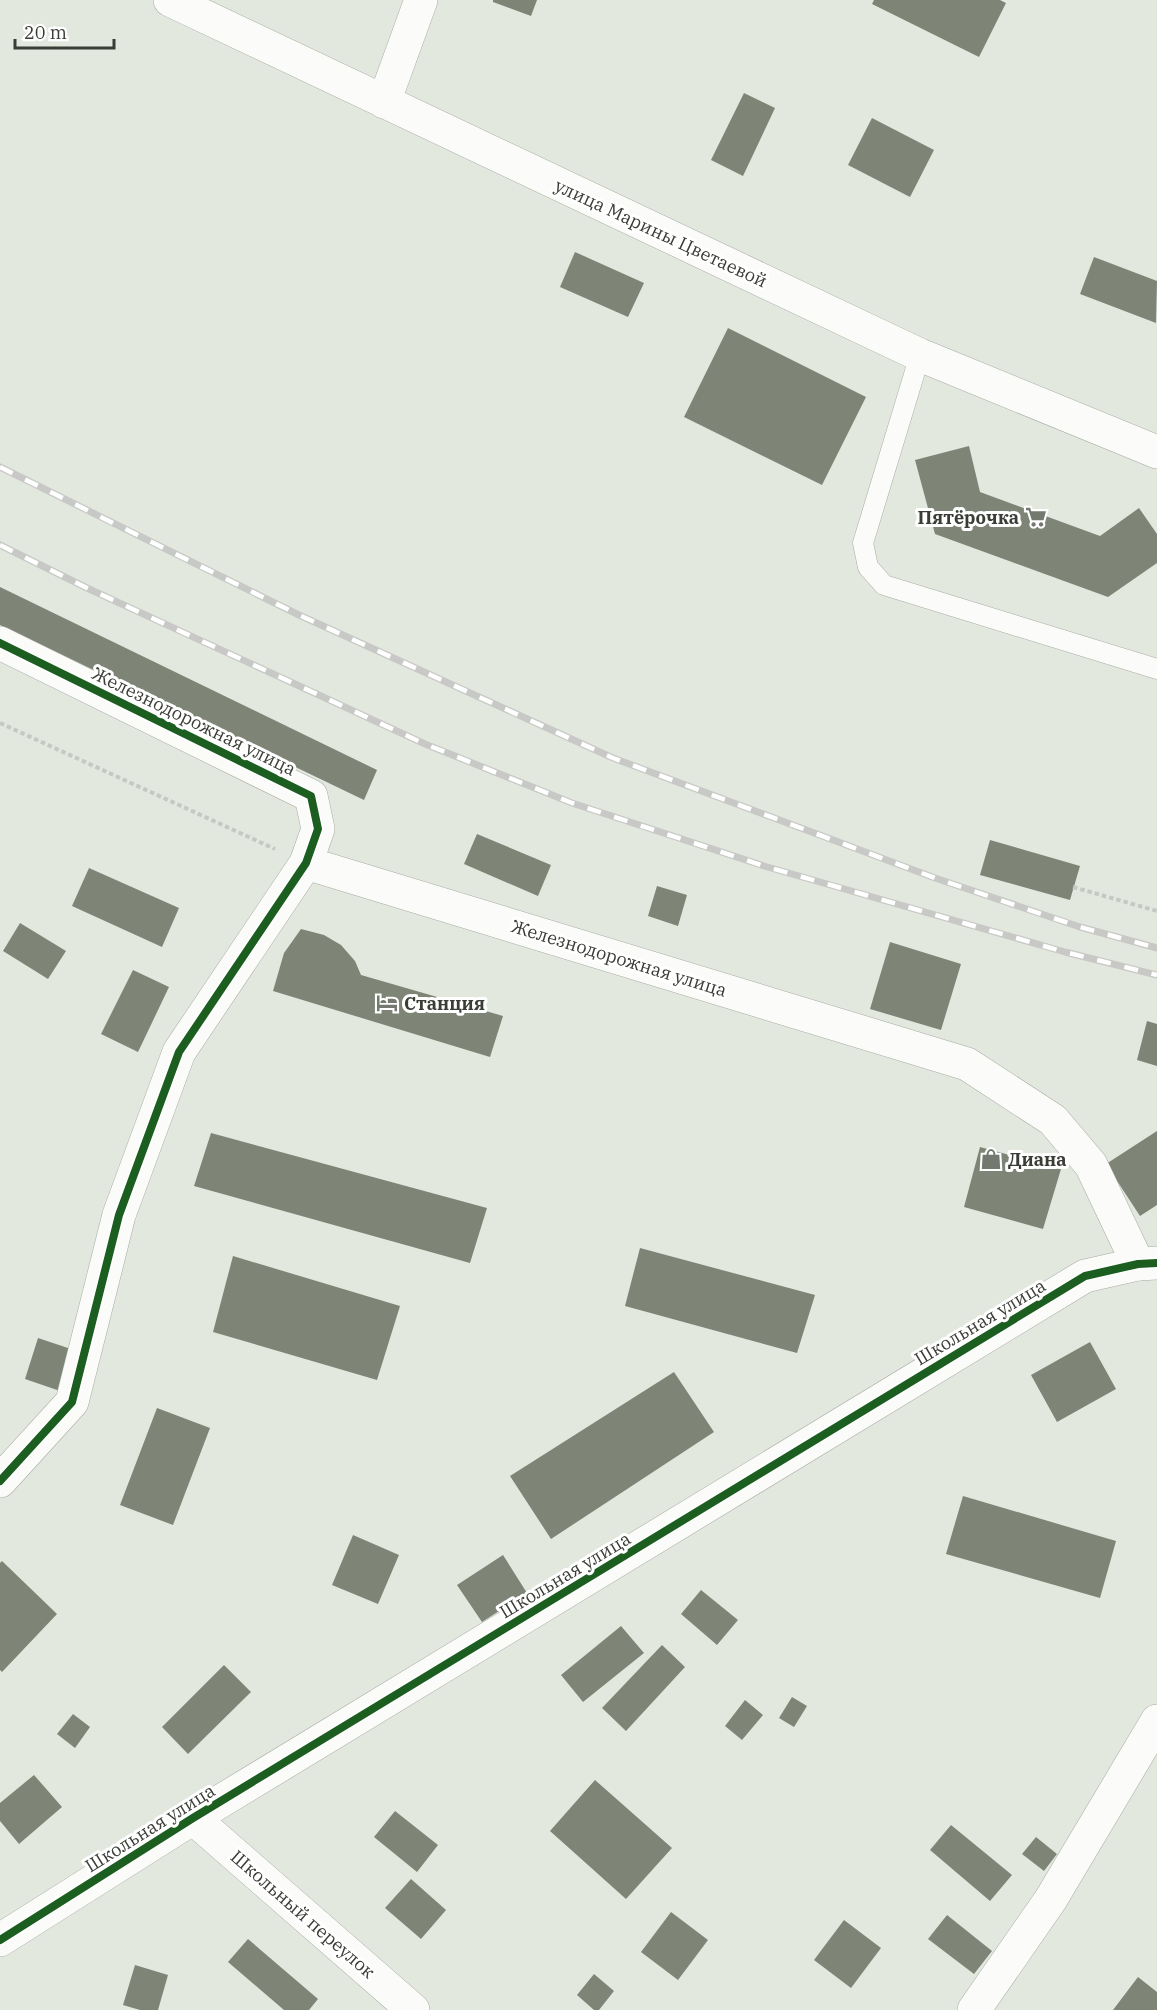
<svg xmlns="http://www.w3.org/2000/svg" width="1157" height="2010" font-family="'IBM Plex Serif',serif">
  <style>
    .building { fill: #7e8476 }
    .lines { fill: none; stroke-linecap: round; stroke-linejoin: round }
    .service-casing { stroke: #a7aba3; stroke-width: 21 }
    .minor-casing { stroke: #a7aba3; stroke-width: 34 }
    .tertiary-casing { stroke: #a7aba3; stroke-width: 34 }
    .path { stroke: #c6c8c4; stroke-width: 4; stroke-dasharray: 4.5 3; stroke-linecap: butt }
    .service { stroke: #fbfcfa; stroke-width: 20 }
    .minor { stroke: #fbfcfa; stroke-width: 33 }
    .tertiary { stroke: #fbfcfa; stroke-width: 33 }
    .rail-casing { stroke: #c8c9c6; stroke-width: 7 }
    .rail { stroke: #fff; stroke-width: 4.5; stroke-dasharray: 14; stroke-linecap: butt }
    .cycleway-casing { stroke: #fff; stroke-width: 11 }
    .cycleway { stroke: #1b5e20; stroke-width: 8 }
    .labels { text-anchor: middle; dominant-baseline: central; stroke-width: 6; stroke-linejoin: round; paint-order: stroke }
    .street-label { font-size: 18px; fill: #393d35; stroke: #fff }
    .poi-label { font-size: 18px; font-weight: bold; fill: #393d35; stroke: #fff; text-anchor: start }
  </style>
  <rect width="100%" height="100%" fill="#e3e8de"/>
  <!-- building -->
  <path class="building" d="M493,0h44l-6,16 -38,-14z
    M874,0h126l6,3 -27,54 -107,-53z
    M744,93l31,15 -32,68 -32,-16z
    M872,118l62,32 -24,47 -62,-32z
    M575,252l69,31 -16,34 -68,-30z
    M1094,257l63,24 -1,42 -76,-29z
    M728,328l138,69 -44,88 -138,-68z
    M969,446l11,46 120,44 39,-28 18,26v29l-49,34 -173,-63 -20,-74z
    M0,587l377,183 -13,30 -364,-175z
    M477,834l74,31 -13,31 -74,-32z
    M990,840l90,26 -10,34 -90,-25z
    M89,868l90,40 -17,39 -90,-41z
    M657,886l30,9 -9,31 -30,-10z
    M20,923l46,28 -18,28 -45,-28z
    M301,929l23,6 17,10 14,16 6,14 142,41 -13,41 -217,-66 11,-38z
    M890,942l71,22 -20,66 -71,-21z
    M133,970l36,17 -31,65 -37,-18z
    M1147,1021l10,3v42l-20,-6z
    M1157,1131v74l-17,11 -34,-52z
    M211,1133l276,75 -17,55 -276,-77z
    M980,1147l81,22 -18,60 -79,-22z
    M640,1248l175,47 -18,58 -172,-47z
    M233,1256l167,50 -23,74 -164,-48z
    M38,1338l36,12 -14,41 -35,-12z
    M1090,1342l26,47 -59,33 -26,-47z
    M674,1372l40,60 -163,107 -41,-63z
    M157,1408l53,20 -37,97 -53,-20z
    M963,1496l153,45 -16,57 -154,-44z
    M353,1535l46,20 -21,49 -46,-19z
    M503,1555l24,38 -45,29 -25,-37z
    M2,1561l55,53 -55,58 -2,-2v-107z
    M701,1590l37,30 -21,25 -36,-31z
    M621,1626l23,27 -61,49 -22,-27z
    M662,1645l23,22 -59,64 -24,-23z
    M224,1665l27,27 -63,62 -26,-27z
    M792,1697l15,9 -13,21 -15,-9z
    M745,1700l18,15 -21,25 -17,-14z
    M73,1714l17,13 -15,21 -18,-14z
    M34,1775l28,32 -43,37 -19,-23v-18z
    M595,1780l77,68 -46,51 -76,-68z
    M395,1811l43,34 -21,27 -43,-35z
    M951,1825l61,50 -22,26 -60,-51z
    M1036,1837l21,17 -13,17 -22,-17z
    M411,1879l35,31 -25,29 -36,-31z
    M671,1912l37,28 -30,40 -37,-28z
    M947,1915l45,36 -18,23 -46,-35z
    M844,1920l37,28 -30,40 -37,-28z
    M248,1939l70,60 -9,11h-25l-56,-48z
    M135,1965l33,10 -10,35h-18l-17,-5z
    M594,1974l20,17 -15,19h-5l-17,-15z
    M1138,1977l19,15v18h-44z"/>
  <g class="lines">
    <defs>
      <path id="service" d="M920,355l-57,188 5,24 16,18 273,84"/>
      <path id="minor" d="M170,0l750,355 237,97
        M384,102l37,-102
        M0,643l311,153 7,33 -12,34 -127,189 -60,163 -47,187 -72,79
        M306,863l661,201 86,56 38,45 47,99
        M193,1818l220,192
        M974,2010l77,-111 106,-178"/>
      <path id="tertiary" d="M0,1940l193,-122 892,-542 53,-12 19,-1"/>
    </defs>
    <!-- service casing -->
    <use href="#service" class="service-casing"/>
    <!-- minor casing -->
    <use href="#minor" class="minor-casing"/>
    <!-- tertiary casing -->
    <use href="#tertiary" class="tertiary-casing"/>
    <!-- path -->
    <path class="path" d="M0,723l275,126
      M1073,887l84,24"/>
    <!-- service -->
    <use href="#service" class="service"/>
    <!-- minor -->
    <use href="#minor" class="minor"/>
    <!-- tertiary -->
    <use href="#tertiary" class="tertiary"/>
    <defs>
      <path id="rail" d="M0,467l299,148 314,143 322,120 145,49 77,21
        M0,545l87,43 338,156 147,59 192,63 301,86 92,23"/>
    </defs>
    <!-- rail casing -->
    <use href="#rail" class="rail-casing"/>
    <!-- rail -->
    <use href="#rail" class="rail"/>
    <defs>
      <path id="cycleway" d="M0,643l311,153 7,33 -12,34 -127,189 -60,163 -47,187 -72,79
        M0,1940l193,-122 892,-542 53,-12 19,-1"/>
    </defs>
    <!-- cycleway casing -->
    <use href="#cycleway" class="cycleway-casing"/>
    <!-- cycleway -->
    <use href="#cycleway" class="cycleway"/>
  </g>
  <!-- icons -->
  <defs>
    <symbol id="supermarket-bare" viewBox="-9 -9 18 18"><path d="M-6-5.5h2.5l.6 2H6L4.5 2H-2.5L-4.4-4H-6ZM-1.5 3.2a1.3 1.3 0 1 0 .1 0ZM3 3.2a1.3 1.3 0 1 0 .1 0Z" fill="#747970" stroke="#fff" stroke-width="2.5" paint-order="stroke"/></symbol>
    <symbol id="hotel-bare" viewBox="-9 -9 18 18"><path d="M-6-4.5h1.5V1H6V5H4.5V3h-9V5H-6ZM-4 0a1.8 1.8 0 1 1 3.6 0ZM.5 0V-2.5h3Q6-2.5 6 0Z" fill="#747970" stroke="#fff" stroke-width="2.5" paint-order="stroke"/></symbol>
    <symbol id="shop-bare" viewBox="-9 -9 18 18"><path d="M-5-2.5h2.3a2.7 3.5 0 0 1 5.4 0H5L5.5 6h-11ZM-1.5-2.5h3a1.5 2.3 0 0 0-3 0Z" fill="#747970" stroke="#fff" stroke-width="2.5" paint-order="stroke"/></symbol>
  </defs>
  <g fill-rule="evenodd">
    <use href="#supermarket-bare" x="1021" y="502" width="30" height="30"/>
    <use href="#hotel-bare" x="372" y="988" width="30" height="30"/>
    <use href="#shop-bare" x="976" y="1144" width="30" height="30"/>
  </g>
  <g class="labels">
    <!-- street labels -->
    <g class="street-label">
      <text transform="translate(661 233) rotate(25)">улица Марины Цветаевой</text>
      <text transform="translate(194 721) rotate(26)">Железнодорожная улица</text>
      <text transform="translate(619 958) rotate(17)">Железнодорожная улица</text>
      <text transform="translate(980 1322) rotate(-31)">Школьная улица</text>
      <text transform="translate(565 1575) rotate(-31)">Школьная улица</text>
      <text transform="translate(150 1828) rotate(-32)">Школьная улица</text>
      <text transform="translate(303 1914) rotate(41)">Школьный переулок</text>
    </g>
    <!-- poi labels -->
    <g class="poi-label">
      <text x="1019" y="517" text-anchor="end">Пятёрочка</text>
      <text x="404" y="1003">Станция</text>
      <text x="1008" y="1159">Диана</text>
    </g>
  </g>
  <!-- scale -->
  <path d="M15 39v9h99v-9" fill="none" stroke="#393d35" stroke-width="3"/>
  <text x="24" y="39" font-size="18" fill="#393d35" stroke="#ffffff" stroke-width="4.5" paint-order="stroke">20 m</text>
</svg>
